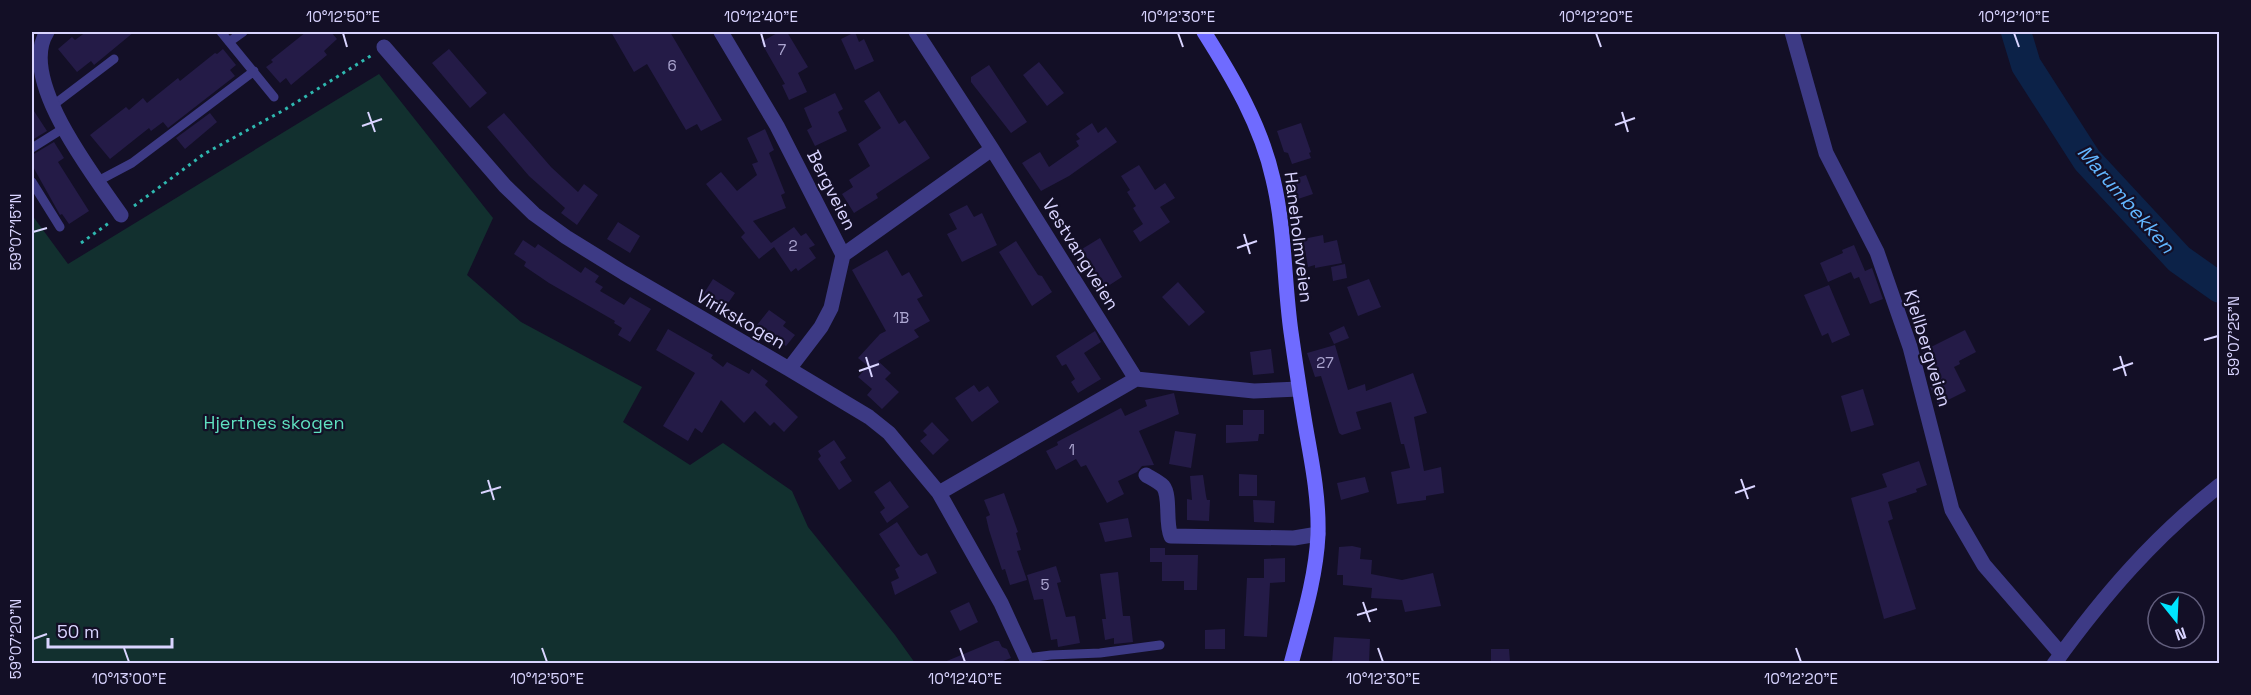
<svg xmlns="http://www.w3.org/2000/svg" width="2251" height="695" font-family="'Space Grotesk',sans-serif">
  <style>
    .green { fill: #12302f }
    .lines { fill: none; stroke-linecap: round; stroke-linejoin: round }
    .river { stroke: #0c2248; stroke-width: 30 }
    .building { fill: #241b47 }
    .path { stroke: #2fb8b0; stroke-width: 3; stroke-dasharray: 3 4.5; stroke-linecap: butt }
    .service { stroke: #3d3a85; stroke-width: 9 }
    .minor { stroke: #3d3a85; stroke-width: 15 }
    .tertiary { stroke: #3d3a85; stroke-width: 15 }
    .secondary { stroke: #6f6bff; stroke-width: 15 }
    .ticks { fill: none; stroke: #d9d4ff; stroke-width: 2 }
    .labels { text-anchor: middle; dominant-baseline: central; stroke-width: 4.5; stroke-linejoin: round; paint-order: stroke }
    .number-label { font-size: 15px; fill: #aca6d1 }
    .street-label { font-size: 18px; fill: #d9d4ff; stroke: #130f26 }
    .park-label { font-size: 18px; fill: #5fe0c0; stroke: #130f26 }
    .water-label { font-size: 20px; font-style: italic; fill: #62b6ff; stroke: #130f26 }
    .neatline { fill: none; stroke: #d9d4ff; stroke-width: 2 }
    .ticks-label { font-size: 15px; text-anchor: middle; fill: #d9d4ff }
  </style>
  <rect width="100%" height="100%" fill="#130f26"/>
  <!-- green -->
  <path class="green" d="M379,74l114,144 -26,57 54,47 121,65 -19,35 67,43 33,-22 69,48 16,36 87,108 20,28h-883v-448l36,49z"/>
  <g class="lines">
    <!-- river -->
    <path class="river" d="M2016,32l10,33 61,95 92,99 41,29"/>
  </g>
  <!-- building -->
  <path class="building" d="M86,32h48l-40,33 -3,-4 -14,11 -19,-23 14,-12 3,3z
    M306,32h25l6,7 -13,12 3,4 -36,30 -5,-7 -6,5 -14,-16 7,-5 -2,-2z
    M611,32h59l52,88 -21,11 -4,-7 -11,6 -39,-66 -13,8z
    M779,32h8l21,35 -10,6 9,19 -18,8 -7,-15 3,-1 -24,-42z
    M855,32l4,10 5,-3 10,22 -19,9 -14,-31z
    M223,49l13,16 -6,5 5,6 -67,52 -5,-6 -12,9 -2,-3 -39,31 -20,-24 36,-28 3,3 14,-12 4,5 31,-25 2,3 35,-28 2,1z
    M449,49l38,44 -17,15 -38,-45z
    M1039,62l25,31 -17,13 -24,-31z
    M989,65l38,57 -16,11 -40,-51v-5z
    M879,91l20,33 6,-4 25,38 -54,36 2,4 -24,15 -12,-19 11,-7 -4,-7 21,-14 -12,-22 23,-16 -17,-27z
    M835,93l8,16 -5,3 9,19 -32,15 -8,-16 5,-3 -8,-19z
    M32,108l15,23 -15,9z
    M210,113l7,9 -32,27 -9,-11z
    M504,113l47,54 27,25 6,-8 14,11 -21,30 -16,-12 4,-5 -36,-32 -42,-49z
    M1092,123l6,10 8,-6 11,15 -48,34 -28,15 -19,-28 18,-11 9,15 30,-21 -3,-5 4,-2 -4,-5z
    M1301,123l10,29 -2,1 2,5 -19,6 -4,-11 -4,-1 -7,-21z
    M765,129l9,21 -5,3 16,40 -4,2 5,13 -33,13 18,22 23,-16 7,9 5,-3 9,12 -6,3 7,10 -18,13 -2,-3 -5,4 -17,-25 -15,12 -18,-22 4,-4 -39,-49 15,-12 16,19 20,-16 -5,-11 6,-2 -11,-24z
    M54,142l10,16 -6,4 31,49 -20,13 -7,-10 -2,1 -28,-50v-10z
    M1139,165l16,25 10,-7 10,15 -15,9 10,15 -30,20 -7,-11 10,-7 -10,-16 3,-2 -9,-14 3,-2 -9,-14z
    M1306,175l7,19 -18,6 -7,-19z
    M967,205l7,12 8,-4 15,32 -35,17 -15,-28 10,-5 -8,-15z
    M618,222l22,14 -10,17 -23,-14z
    M1323,235l1,8 13,-3 5,23 -27,5v-3l-7,2 -5,-28z
    M1100,238l22,39 -17,11 -23,-39z
    M523,240l12,8 3,-4 43,29 4,-6 14,9 -4,6 8,5 -3,4 24,14 6,-8 21,12 -21,33 -12,-7 4,-7 -8,-5 1,-2 -66,-38 -25,-17 2,-4 -12,-8z
    M1016,241l22,34 4,1 10,16 -20,14 -33,-54z
    M1854,245l11,26 7,-3 11,31 -13,5 -11,-27 -5,2 -3,-7 -23,10 -8,-19 23,-10 -1,-3z
    M887,250l15,26 7,-4 14,24 -6,3 13,22 -16,9 5,7 -41,24 13,12 -6,6 14,13 -17,17 -15,-14 5,-6 -14,-12 10,-11 -10,-8 22,-24 6,-3 -34,-61z
    M1345,264l2,14 -14,3 -2,-14z
    M713,279l22,14 -13,19 -21,-14z
    M1369,279l12,28 -23,9 -11,-29z
    M1178,282l27,30 -16,14 -27,-29z
    M1829,285l21,50 -18,8 -4,-10 -6,3 -18,-41z
    M769,310l17,12 -3,4 12,9 -9,11 -29,-21z
    M1344,326l5,12 -15,6 -5,-11z
    M668,329l45,26 -2,3 12,9 4,-5 22,12 3,-5 16,12 -3,4 33,32 -14,15 -10,-10 -4,4 -15,-15 -11,12 -23,-23 -19,33 -7,-5 -7,13 -25,-15 32,-53 -39,-23z
    M1965,330l11,22 -17,9 1,3 -6,3 12,24 -28,14 -8,-18 9,-5 -16,-31z
    M1095,331l6,11 -17,11 17,26 -23,14 -7,-11 4,-3 -9,-15 -4,2 -6,-10z
    M1335,345l13,45 17,-6 1,7 47,-18 14,40 -13,4 10,54 17,-4 3,26 -18,3v4l-29,4 -6,-32 19,-4 -6,-24h-3l-10,-42 -35,10 5,17 -19,6 -3,-2 -18,-57 -6,1 -8,-24z
    M1271,349l3,24 -21,2 -3,-23z
    M974,385l5,7 9,-6 11,16 -27,20 -17,-24z
    M1863,389l11,36 -23,7 -10,-36z
    M1174,393l5,21 -40,17 15,34 -12,1 -5,6 -19,9 6,13 -17,9 -21,-38 -5,2 -5,-8 -20,11 -10,-19 12,-6 -1,-3 64,-34 4,8 22,-10 -2,-6z
    M1243,410h21v24h-5l-1,7 -32,2v-18h17z
    M932,422l17,18 -16,15 -13,-14 7,-6 -4,-4z
    M1175,431l21,3 -5,34 -22,-4z
    M834,440l12,18 -6,4 12,19 -13,9 -21,-31 3,-3 -3,-5z
    M1919,461l8,24 -11,4 1,3 -29,10 5,17 -5,2 28,88 -32,10 -33,-121 36,-11 -5,-13z
    M1239,474l18,1v21h-18z
    M1203,475l3,21 1,4h3l-1,21 -22,-1v-21l5,1 -2,-24z
    M1365,477l4,15 -28,8 -4,-17z
    M890,481l19,26 -22,16 -7,-11 5,-4 -11,-16z
    M1004,493l14,39 -2,1 5,17 -4,1 10,29 -17,5 -5,-16 -3,1 -13,-40 -3,-13 4,-2 -6,-15z
    M1253,500l22,1 -1,22 -20,-1z
    M1128,518l4,19 -27,5 -6,-19z
    M897,522l21,32 3,2 6,-3 10,20 -42,22 -4,-13 8,-4 -4,-9 5,-3 -21,-32z
    M1352,546l9,2 -1,11 12,1 -1,14 31,6 31,-7 8,33 -36,6 -3,-12 -31,-2 1,-10 -29,-3v-10h-6l2,-28z
    M1150,548h15v7h33l-1,35h-13v-9h-22v-19h-12z
    M1285,558v24l-15,1 -3,54 -23,-1 3,-58h17v-19z
    M1056,566l5,16 -4,1 9,34 9,-1 5,27 -22,4 -1,-8 -6,1 -8,-41 -9,1 -7,-25z
    M1118,572l5,44h7l3,26 -19,2v-6l-9,2 -3,-21h4l-6,-45z
    M969,602l9,20 -18,9 -10,-20z
    M1225,629v20h-20v-19z
    M1334,637l36,2 -1,24h-37z
    M995,641h4l3,6 5,2 4,9 -13,5h-56z
    M1491,649h18l1,13h-19z"/>
  <g class="lines">
    <!-- path -->
    <path class="path" d="M134,206l70,-52 80,-44 88,-55
      M81,243l28,-20"/>
    <!-- service -->
    <path class="service" d="M221,32l53,65
      M229,42l14,-10
      M52,106l62,-47
      M32,148l32,-20
      M98,181l34,-18 122,-92
      M32,182l28,45
      M1027,658l24,-3 49,-2 60,-8"/>
    <!-- minor -->
    <path class="minor" d="M47,32c-30,47 48,145 74,183
      M721,32l56,94 66,129 -12,53 -10,19 -32,42
      M916,32l76,117 144,230 -197,114
      M1792,32l34,121 51,99 33,95 42,163 32,55 77,89
      M384,47l121,139 29,28 32,23 58,36 165,96 80,48 20,16 50,60 62,110 28,61
      M843,255l149,-106
      M1136,379l118,12 45,-2
      M1146,475c5,3 13,7 17,11 8,10 2,37 8,50l123,2 24,-4"/>
    <!-- tertiary -->
    <path class="tertiary" d="M2054,664c50,-69 99,-126 166,-179"/>
    <!-- secondary -->
    <path class="secondary" d="M1204,32c29,46 57,93 69,147 12,50 11,103 18,153 5,35 10,69 16,103 6,33 12,66 11,100 -2,43 -16,87 -27,129"/>
  </g>
  <!-- ticks -->
  <path class="ticks" d="M343,33l4,14M761,33l4,14M1178,33l5,14M1596,33l5,14M2014,33l5,14M368,112l7,20M1622,112l6,20M1615,125l20,-7M362,126l20,-7M33,232l14,-4M1244,234l6,20M1237,248l20,-7M2204,340l14,-4M2120,356l6,20M866,357l6,20M2113,370l20,-7M859,371l20,-7M1741,479l7,20M488,480l6,20M481,493l20,-6M1735,493l20,-7M1363,602l7,20M1357,615l20,-6M33,639l14,-5M124,648l5,14M542,648l5,14M960,648l5,14M1378,648l5,14M1796,648l5,14"/>
  <g class="labels">
    <!-- number labels -->
    <g class="number-label">
      <text x="782" y="49">7</text>
      <text x="672" y="65">6</text>
      <text x="793" y="245">2</text>
      <text x="901" y="317">1B</text>
      <text x="1325" y="362">27</text>
      <text x="1072" y="449">1</text>
      <text x="1045" y="584">5</text>
    </g>
    <!-- street labels -->
    <g class="street-label">
      <text transform="translate(832 190) rotate(63)">Bergveien</text>
      <text transform="translate(1299 237) rotate(83)">Haneholmveien</text>
      <text transform="translate(1081 254) rotate(58)">Vestvangveien</text>
      <text transform="translate(741 319) rotate(30)">Virikskogen</text>
      <text transform="translate(1928 348) rotate(73)">Kjellbergveien</text>
    </g>
    <!-- park labels -->
    <g class="park-label">
      <text x="274" y="422">Hjertnes skogen</text>
    </g>
    <!-- water labels -->
    <g class="water-label">
      <text transform="translate(2126 199) rotate(49)">Marumbekken</text>
    </g>
  </g>
  <!-- border -->
  <rect width="2251" height="695" fill="none" stroke="#130f26" stroke-width="66"/>
  <!-- north arrow -->
  <g transform="translate(2176 620) rotate(162)"><circle r="28" fill="#130f26" stroke="#625e7d" stroke-width="1.5"/>
  <path d="M0-4.5L10 22L0 15L-10 22Z" fill="#00e5ff"/>
  <text y="-9" font-size="16" font-weight="bold" text-anchor="middle" fill="#d9d4ff">N</text>
  </g>
  <!-- scale -->
  <path d="M48 638v9h124v-9" fill="none" stroke="#d9d4ff" stroke-width="3"/>
  <text x="57" y="638" font-size="18" fill="#d9d4ff" stroke="#130f26" stroke-width="4.5" paint-order="stroke">50 m</text>
  <rect x="33" y="33" width="2185" height="629" class="neatline"/>
  <g class="ticks-label">
    <text x="343" y="22">10°12'50"E</text>
    <text x="761" y="22">10°12'40"E</text>
    <text x="1178" y="22">10°12'30"E</text>
    <text x="1596" y="22">10°12'20"E</text>
    <text x="2014" y="22">10°12'10"E</text>
    <text transform="translate(16 232) rotate(-90)" y="5">59°07'15"N</text>
    <text transform="translate(2234 336) rotate(-90)" y="5">59°07'25"N</text>
    <text transform="translate(16 639) rotate(-90)" y="5">59°07'20"N</text>
    <text x="129" y="684">10°13'00"E</text>
    <text x="547" y="684">10°12'50"E</text>
    <text x="965" y="684">10°12'40"E</text>
    <text x="1383" y="684">10°12'30"E</text>
    <text x="1801" y="684">10°12'20"E</text>
  </g>
</svg>
